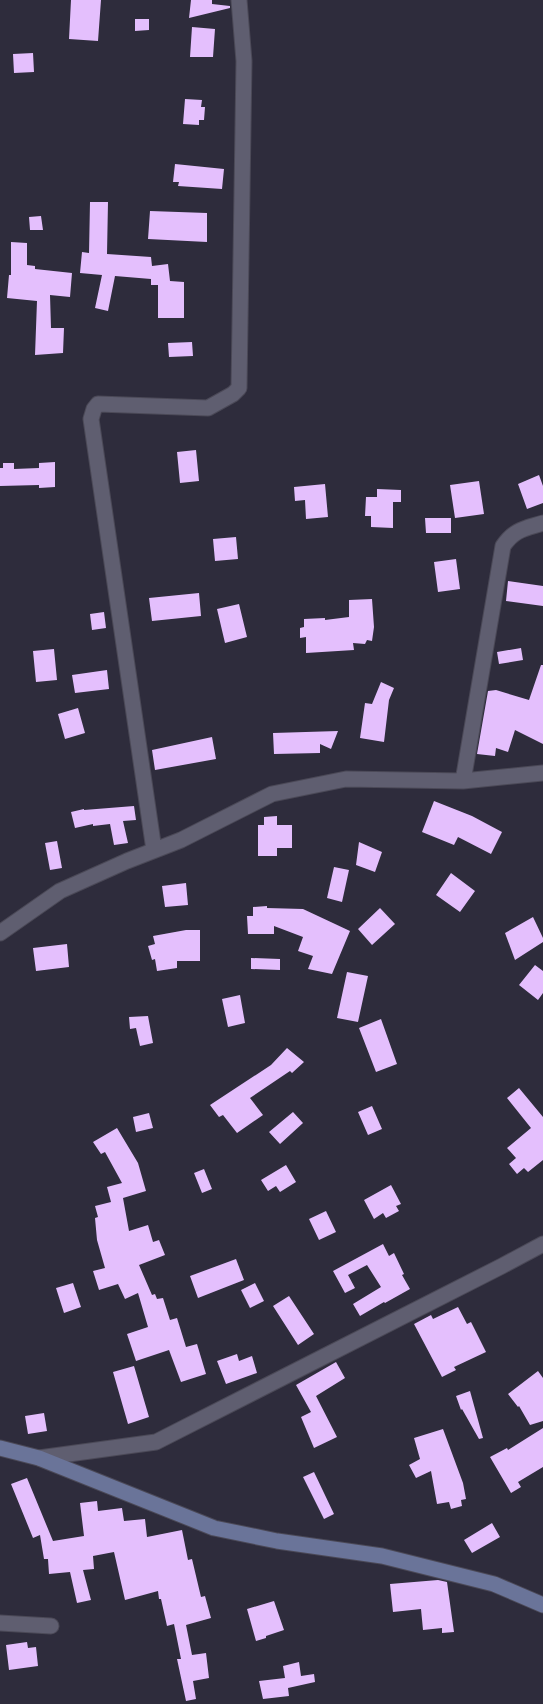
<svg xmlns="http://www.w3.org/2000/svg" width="543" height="1704" font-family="'Asap Condensed',sans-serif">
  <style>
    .building { fill: #e4bffd }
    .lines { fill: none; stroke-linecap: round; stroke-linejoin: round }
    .street-casing { stroke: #4b4957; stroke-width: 17 }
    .secondary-casing { stroke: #4b4957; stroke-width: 17 }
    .street { stroke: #5f5e70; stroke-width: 15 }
    .secondary { stroke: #6a7499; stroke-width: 15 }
  </style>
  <rect width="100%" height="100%" fill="#2e2c3c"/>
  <!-- building -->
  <path class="building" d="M71,0h30l-3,41 -29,-2z
    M191,0h21v4l18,2v2l-41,10z
    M135,19h14v11l-14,1z
    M192,27l23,2 -2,28h-23z
    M33,53l1,19 -20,1 -1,-19z
    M185,99l17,1 -1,7h4l-1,13h-5v5l-16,-1z
    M175,164l49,5 -2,20 -44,-3 1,-4h-6z
    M90,202h18l-1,52 44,3 1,9 16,-2 2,17 14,1v36h-26v-33h-7v-6l-36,-3 -7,35 -13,-3 7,-33 -22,-2 2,-21 7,1z
    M150,211l57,2v29l-59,-3z
    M41,216l2,14h-13l-1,-13z
    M11,242l16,1v22l8,1v3l37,4 -2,24 -20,-2 1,33h13l-1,25 -28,2 2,-54 -30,-3 2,-23h2z
    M192,342l1,14 -24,1 -1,-14z
    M196,450l3,31 -19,2 -3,-31z
    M55,462v25l-16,1v-3l-39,1v-18h3v-5h11v6l25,-1v-5z
    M539,475l4,11v17l-16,6 -9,-25z
    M479,481l5,33 -29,4 -5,-33z
    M325,484l3,33 -22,2 -1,-19 -10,1 -1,-14z
    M377,489l24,1v12h-8v26l-22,-1v-11h-6l1,-19h11z
    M425,518h26v15h-25z
    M236,537l2,22 -23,2 -2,-22z
    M456,559l4,30 -22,3 -4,-30z
    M508,581l35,5v20l-37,-5z
    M199,593l2,23 -49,5 -3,-23z
    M372,599l2,28 -2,14 -5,-1 -2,4 -12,-1 1,7 -48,3v-16l-6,1v-10l4,-1v-8l21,-1v2l24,-3v-17z
    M239,604l8,33 -22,6 -8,-34z
    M104,612l2,16 -14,2 -2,-16z
    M521,648l2,12 -24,4 -2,-12z
    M54,649l3,31 -21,2 -3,-31z
    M541,665h2v79l-28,-14 -7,22 -12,-4 -1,8 -18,-2 11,-63 8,-1 33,10z
    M107,670l2,19 -34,4 -3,-18z
    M381,682l13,6 -5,12 -5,42 -24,-4 5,-35 7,1z
    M78,708l7,25 -20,6 -7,-25z
    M338,731l-7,18 -11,-5v9l-46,1 -1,-21z
    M212,737l4,22 -61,11 -3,-20z
    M434,801l38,15 30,16 -11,22 -33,-17 -4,8 -32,-13z
    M134,806l2,14 -13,1 5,22 -14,2 -4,-21 -17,2v-2l-18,4 -4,-16 13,-3v1z
    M277,816v9h15v23h-15v8h-19v-31h6v-8z
    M57,841l5,27 -12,2 -5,-27z
    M359,842l23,10 -7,20 -19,-7z
    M334,867l15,3 -7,32 -15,-4z
    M451,873l24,18 -15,21 -24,-17z
    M186,883l2,22 -23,2 -3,-21z
    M267,906v2l36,1 47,22 -18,43 -24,-5 5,-13 -15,-5 5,-14 -29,-11v8h-26l-1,-18h6v-9z
    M380,908l15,16 -23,21 -14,-16z
    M533,917l10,21v4l-28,18 -10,-27z
    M186,930h14v31h-23v7l-20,3 -2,-12 -3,1 -4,-14 7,-2 -2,-8z
    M67,944l2,23 -33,4 -3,-23z
    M251,958l29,1v11l-29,-1z
    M535,965l8,6v22l-5,7 -19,-15z
    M347,972l21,4 -10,46 -21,-4z
    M240,995l5,28 -17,4 -6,-28z
    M148,1016l5,27 -13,3 -4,-18 -6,1 -1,-12z
    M381,1019l16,45 -21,8 -17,-44z
    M287,1048l17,14 -12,11 -2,-2 -40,27 13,17 -26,18 -14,-18 -4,2 -9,-12 61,-40z
    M519,1088l24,29v43l-15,12 -4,-4 -7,6 -8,-10 7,-6 -9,-10 24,-20 -24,-30z
    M372,1106l10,23 -14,6 -10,-23z
    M293,1112l10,11 -23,21 -11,-12z
    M149,1113l4,15 -17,4 -3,-15z
    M117,1128l21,35 8,28 -23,7 6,33 19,-6 5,17 6,-2 6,15 -26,10 13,30 3,-1 2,5 6,-1 7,22 7,-2 9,29 11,-3 9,30 -25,8 -12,-32 -33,11 -9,-27 21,-7 -10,-34 -13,6 -7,-15 -19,6 -6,-19 12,-3 -8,-28 -2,-22 3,-1 -3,-11 16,-4 -4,-15 15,-4 -17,-31 -4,2 -8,-12z
    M286,1165l10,17 -16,10 -4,-6 -8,5 -7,-11z
    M204,1169l8,20 -10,4 -8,-20z
    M391,1185l10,19 -5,2 3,5 -13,7 -3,-5 -9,6 -10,-19z
    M326,1211l10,21 -17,8 -10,-21z
    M383,1244l6,12 5,-3 10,21 -2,1 8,14 -25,14 -1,-1 -24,14 -7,-12 28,-17 -14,-22 -19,10 7,13 -10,5 -12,-22z
    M236,1259l8,21 -46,18 -8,-22z
    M73,1283l8,24 -17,6 -8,-25z
    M255,1283l9,18 -14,7 -9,-18z
    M289,1296l25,38 -16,11 -25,-39z
    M458,1307l9,17 4,-2 15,30 -32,15 2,3 -14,7 -28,-53 17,-9 2,4z
    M237,1354l2,7 13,-5 5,17 -31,11 -9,-23z
    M336,1362l9,16 -29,18 21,41 -23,11 -13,-31 10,-5 -15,-27z
    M134,1366l15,51 -21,7 -15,-52z
    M538,1371l5,7v43l-13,4 -11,-19 -1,1 -10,-13z
    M470,1391l13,47 -4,1 -17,-30 -1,1 -5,-14z
    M44,1413l3,18 -19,3 -3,-18z
    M543,1428v39l-25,15 3,5 -10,6 -21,-36 17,-9 1,2z
    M443,1429l20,54 3,16 -5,1 1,6 -11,3 -2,-7 -12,2 -6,-33 -15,7 -7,-13 11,-6 -6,-21z
    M314,1472l20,42 -10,5 -21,-42z
    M27,1478l26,63 31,-5 -4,-33 17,-2 1,10 24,-3 2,13 21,-2 2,18 35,-7 6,30 4,-1 9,38 4,-1 6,22 -25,7 6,30 14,-2 3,25 -16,3 3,18 -10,2 -9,-42h4l-7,-35 -7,2 -6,-27h-2l-1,-8 -33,9 -11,-48 -21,4 1,13 -11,1 8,30 -14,3 -7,-31 -21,2 -1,-15h-4l-4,-24 -7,3 -22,-54z
    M492,1523l8,14 -28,16 -8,-13z
    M438,1580l9,2 7,50 -12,1v-5l-19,2 -2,-21 -28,3 -3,-28z
    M274,1601l10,29 -18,6v2l-10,3 -9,-32z
    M27,1642l1,6 8,-1 2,19 -29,4 -3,-25z
    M299,1662l2,14 13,-2 1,8 -27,6 1,8 -26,3 -4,-18 26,-3 -2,-12z"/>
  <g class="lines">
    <defs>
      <path id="street" d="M463,781l40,-235c12,-17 21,-17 40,-23
        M154,850l-63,-431 3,-10 4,-5 110,4 25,-14 6,-6 5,-327 -5,-61
        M0,933l60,-42 67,-30 54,-21 91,-46 74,-15 117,2 80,-8
        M39,1458l117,-16 346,-176 41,-22
        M0,1623l51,3"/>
      <path id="secondary" d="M0,1448l39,10 175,70 63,13 105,15 112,28 49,21"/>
    </defs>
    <!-- street casing -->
    <use href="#street" class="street-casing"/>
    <!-- secondary casing -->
    <use href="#secondary" class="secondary-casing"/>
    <!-- street -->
    <use href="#street" class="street"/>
    <!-- secondary -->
    <use href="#secondary" class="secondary"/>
  </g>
</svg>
